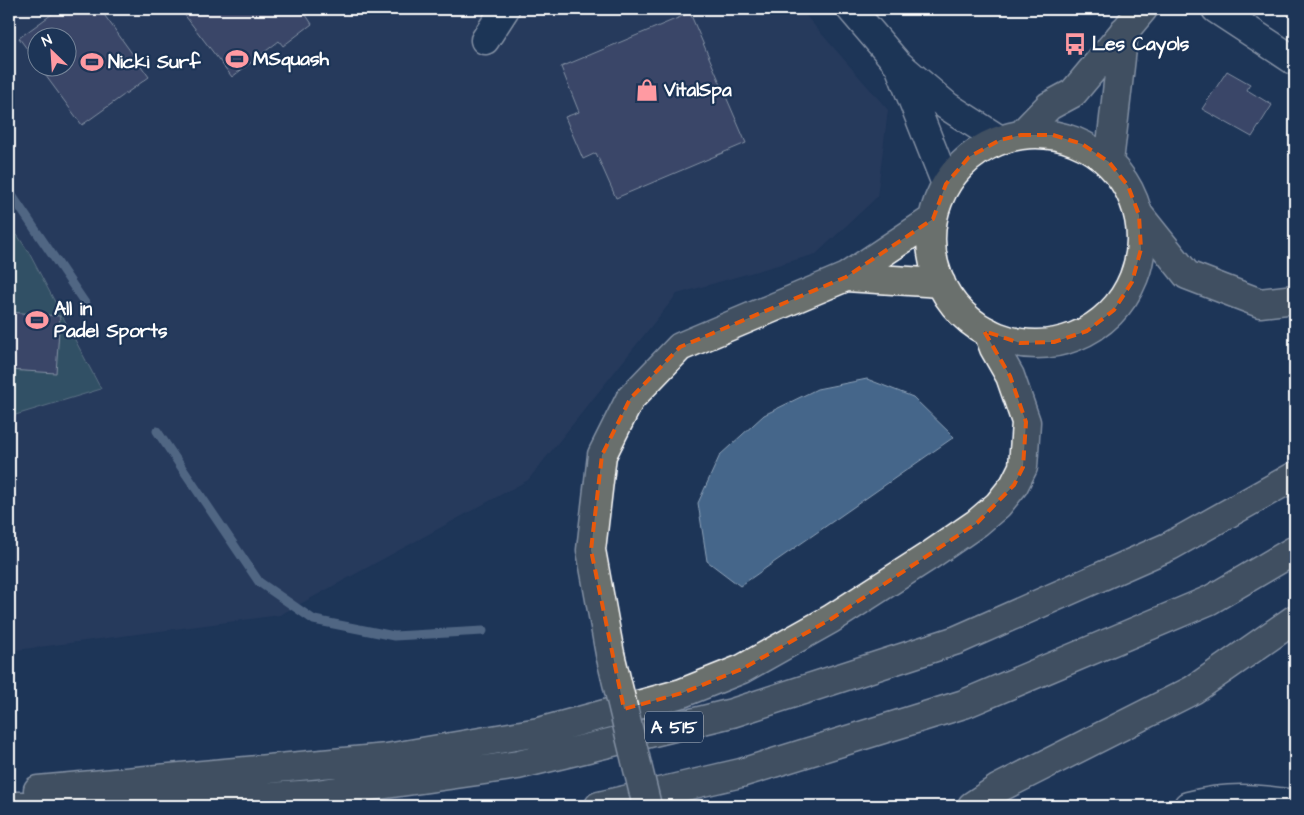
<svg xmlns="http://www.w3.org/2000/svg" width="1304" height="815" font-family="'Architects Daughter',sans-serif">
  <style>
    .built { fill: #304162; fill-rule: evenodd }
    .green { fill: #4b7275; stroke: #a5b8ba }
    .water { fill: #44668a; stroke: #8fa3b9 }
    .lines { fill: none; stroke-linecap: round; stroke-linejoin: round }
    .stream { stroke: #8fa3b9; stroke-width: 9 }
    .building { fill: #5d5c7d; stroke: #fff }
    .minor-casing { stroke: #fff; stroke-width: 31 }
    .major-casing { stroke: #fff; stroke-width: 31 }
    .highway-casing { stroke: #fff; stroke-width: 31 }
    .minor { stroke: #1d3557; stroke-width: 28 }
    .major { stroke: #6b706d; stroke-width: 28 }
    .highway { stroke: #6b706d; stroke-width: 28 }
    .major-bridge-casing { stroke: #fff; stroke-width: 31; stroke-linecap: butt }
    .major-bridge { stroke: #6b706d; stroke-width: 28 }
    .marked { fill: none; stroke: #e8590c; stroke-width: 4; stroke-dasharray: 10 6; stroke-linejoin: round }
    .labels { text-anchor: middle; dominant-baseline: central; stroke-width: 4.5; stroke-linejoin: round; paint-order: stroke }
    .shield { fill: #1d3557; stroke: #bbc2cd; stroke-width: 1 }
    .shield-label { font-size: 18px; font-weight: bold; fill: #fff }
    .poi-label { font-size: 19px; font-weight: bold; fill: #fff; stroke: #1d3557; text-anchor: start }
  </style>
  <rect width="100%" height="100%" fill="#1d3557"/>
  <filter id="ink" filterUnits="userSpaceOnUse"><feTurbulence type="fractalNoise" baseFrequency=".02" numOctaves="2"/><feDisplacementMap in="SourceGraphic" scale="10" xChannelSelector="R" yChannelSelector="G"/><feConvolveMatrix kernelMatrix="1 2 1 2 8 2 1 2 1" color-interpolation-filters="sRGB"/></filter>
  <g filter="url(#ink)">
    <!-- built -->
    <path class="built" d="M9,9h471l5,31 39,-31h276l88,101 -11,87 -61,57 -139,40 -149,186 -248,135 -271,36zM38,38h30v30h-30z"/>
    <!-- green -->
    <path class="green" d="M9,223l19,28 73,138 -92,28z"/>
    <!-- water -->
    <path class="water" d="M867,379l46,18 41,40 -214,149 -33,-25 -9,-58 22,-48 44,-40 53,-26z"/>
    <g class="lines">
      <!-- stream -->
      <path class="stream" d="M9,191l80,118
        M157,431l102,151 55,38 80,16 89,-5"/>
    </g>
    <!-- building -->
    <path class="building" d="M59,9h41l49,68 -67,48 -42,-57h28v-30h-30v26l-19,-26z
      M180,9h122l10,15 -29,22 -4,-5 -47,36z
      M690,13l56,130 -130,55 -20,-45 -13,6 -18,-42 14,-5 -18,-45z
      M1227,71l23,13 -3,6 25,15 -20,32 -50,-28z
      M9,312l51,4 -4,57 -47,-3z"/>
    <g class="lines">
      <defs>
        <path id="minor" d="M851,9l47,55 49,42 53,34
          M1216,9l79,52
          M485,40l20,-31
          M900,68l46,116
          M1188,806c40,-10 66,-8 107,-2"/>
        <path id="major" d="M931 239a105 105 0 1 1 210 0a105 105 0 1 1-210 0Z
          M1021,135l28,-29 24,-13 70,-84
          M1109,162l15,-131
          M846,277l95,6
          M610,654l-19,-104 11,-95 28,-56 50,-52 166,-70 87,-58"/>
        <path id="highway" d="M1139,215l48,60 73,28 35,-4
          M38,790l349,-32 152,-26 143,-39 60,-24 89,-50 98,-63 48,-33 21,-18 16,-20 9,-18 3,-45 -16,-46 -16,-28 -6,-16
          M9,806h112l195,-12 202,-29 214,-52 225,-73 213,-94 125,-70
          M599,806l142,-33 223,-69 246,-104 85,-50
          M972,806l27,-18 194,-98 102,-71"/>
      </defs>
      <!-- minor casing -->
      <use href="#minor" class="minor-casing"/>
      <!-- major casing -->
      <use href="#major" class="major-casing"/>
      <!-- highway casing -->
      <use href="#highway" class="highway-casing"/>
      <!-- minor -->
      <use href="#minor" class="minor"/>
      <!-- major -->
      <use href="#major" class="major"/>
      <!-- highway -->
      <use href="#highway" class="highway"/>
      <defs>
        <path id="major-bridge" d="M610,654l37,152"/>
      </defs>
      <!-- major-bridge casing -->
      <use href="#major-bridge" class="major-bridge-casing"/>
      <!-- major-bridge -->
      <use href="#major-bridge" class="major-bridge"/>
    </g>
  </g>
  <!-- marked area -->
  <path d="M0 0H1304V815H0ZM1021,135h32l29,9 27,18 19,24 11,29 2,34 -9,33 -18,28 -27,21 -33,11 -34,1 -36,-12 26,45 16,46 -3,45 -9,18 -37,38 -146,96 -89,50 -60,24 -58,16 -33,-159 11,-95 28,-56 50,-52 166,-70 87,-58 13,-35 23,-27 31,-17z" fill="#1d3557" fill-opacity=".55" fill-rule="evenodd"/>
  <path class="marked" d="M1021,135h32l29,9 27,18 19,24 11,29 2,34 -9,33 -18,28 -27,21 -33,11 -34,1 -36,-12 26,45 16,46 -3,45 -9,18 -37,38 -146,96 -89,50 -60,24 -58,16 -33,-159 11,-95 28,-56 50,-52 166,-70 87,-58 13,-35 23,-27 31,-17z"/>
  <!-- icons -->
  <defs>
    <symbol id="bus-bare" viewBox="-9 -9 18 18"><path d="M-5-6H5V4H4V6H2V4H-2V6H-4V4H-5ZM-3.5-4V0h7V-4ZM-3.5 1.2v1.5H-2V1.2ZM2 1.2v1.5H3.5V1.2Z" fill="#ff9aa2" stroke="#1d3557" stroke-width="2.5" paint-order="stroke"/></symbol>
    <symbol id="stadium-bare" viewBox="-9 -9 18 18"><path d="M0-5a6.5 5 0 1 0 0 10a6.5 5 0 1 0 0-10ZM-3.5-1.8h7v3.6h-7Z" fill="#ff9aa2" stroke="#1d3557" stroke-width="2.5" paint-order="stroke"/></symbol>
    <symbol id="shop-bare" viewBox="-9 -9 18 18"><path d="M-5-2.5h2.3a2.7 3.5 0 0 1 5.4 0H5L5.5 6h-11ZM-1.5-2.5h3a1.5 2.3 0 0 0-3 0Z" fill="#ff9aa2" stroke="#1d3557" stroke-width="2.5" paint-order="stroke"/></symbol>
  </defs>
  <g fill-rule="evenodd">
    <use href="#bus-bare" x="1059" y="28" width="32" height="32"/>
    <use href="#stadium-bare" x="221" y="43" width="32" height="32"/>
    <use href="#stadium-bare" x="76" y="46" width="32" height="32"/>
    <use href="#shop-bare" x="631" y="74" width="32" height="32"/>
    <use href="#stadium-bare" x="21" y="304" width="32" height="32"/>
  </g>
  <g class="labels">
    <!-- shield labels -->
    <rect class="shield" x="645" y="711.5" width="58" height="31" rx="4"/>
    <g class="shield-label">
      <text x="674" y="727">A 515</text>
    </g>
    <!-- poi labels -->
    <g class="poi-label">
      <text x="1092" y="44">Les Cayols</text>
      <text x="253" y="59">MSquash</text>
      <text x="108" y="62">Nicki Surf</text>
      <text x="664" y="90">VitalSpa</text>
      <text x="54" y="309">All in<tspan x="54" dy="22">Padel Sports</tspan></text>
    </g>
  </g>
  <!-- margin -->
  <rect width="1304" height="815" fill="none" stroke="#1d3557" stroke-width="30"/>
  <rect x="15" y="15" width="1274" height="785" fill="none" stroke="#fff" stroke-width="2" filter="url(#ink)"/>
  <!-- north arrow -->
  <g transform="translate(52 52) rotate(335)"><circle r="24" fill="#1d3557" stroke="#77869a"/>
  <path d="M0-4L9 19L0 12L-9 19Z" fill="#ff9aa2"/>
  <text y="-8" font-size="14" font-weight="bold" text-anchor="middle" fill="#ffffff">N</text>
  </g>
</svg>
